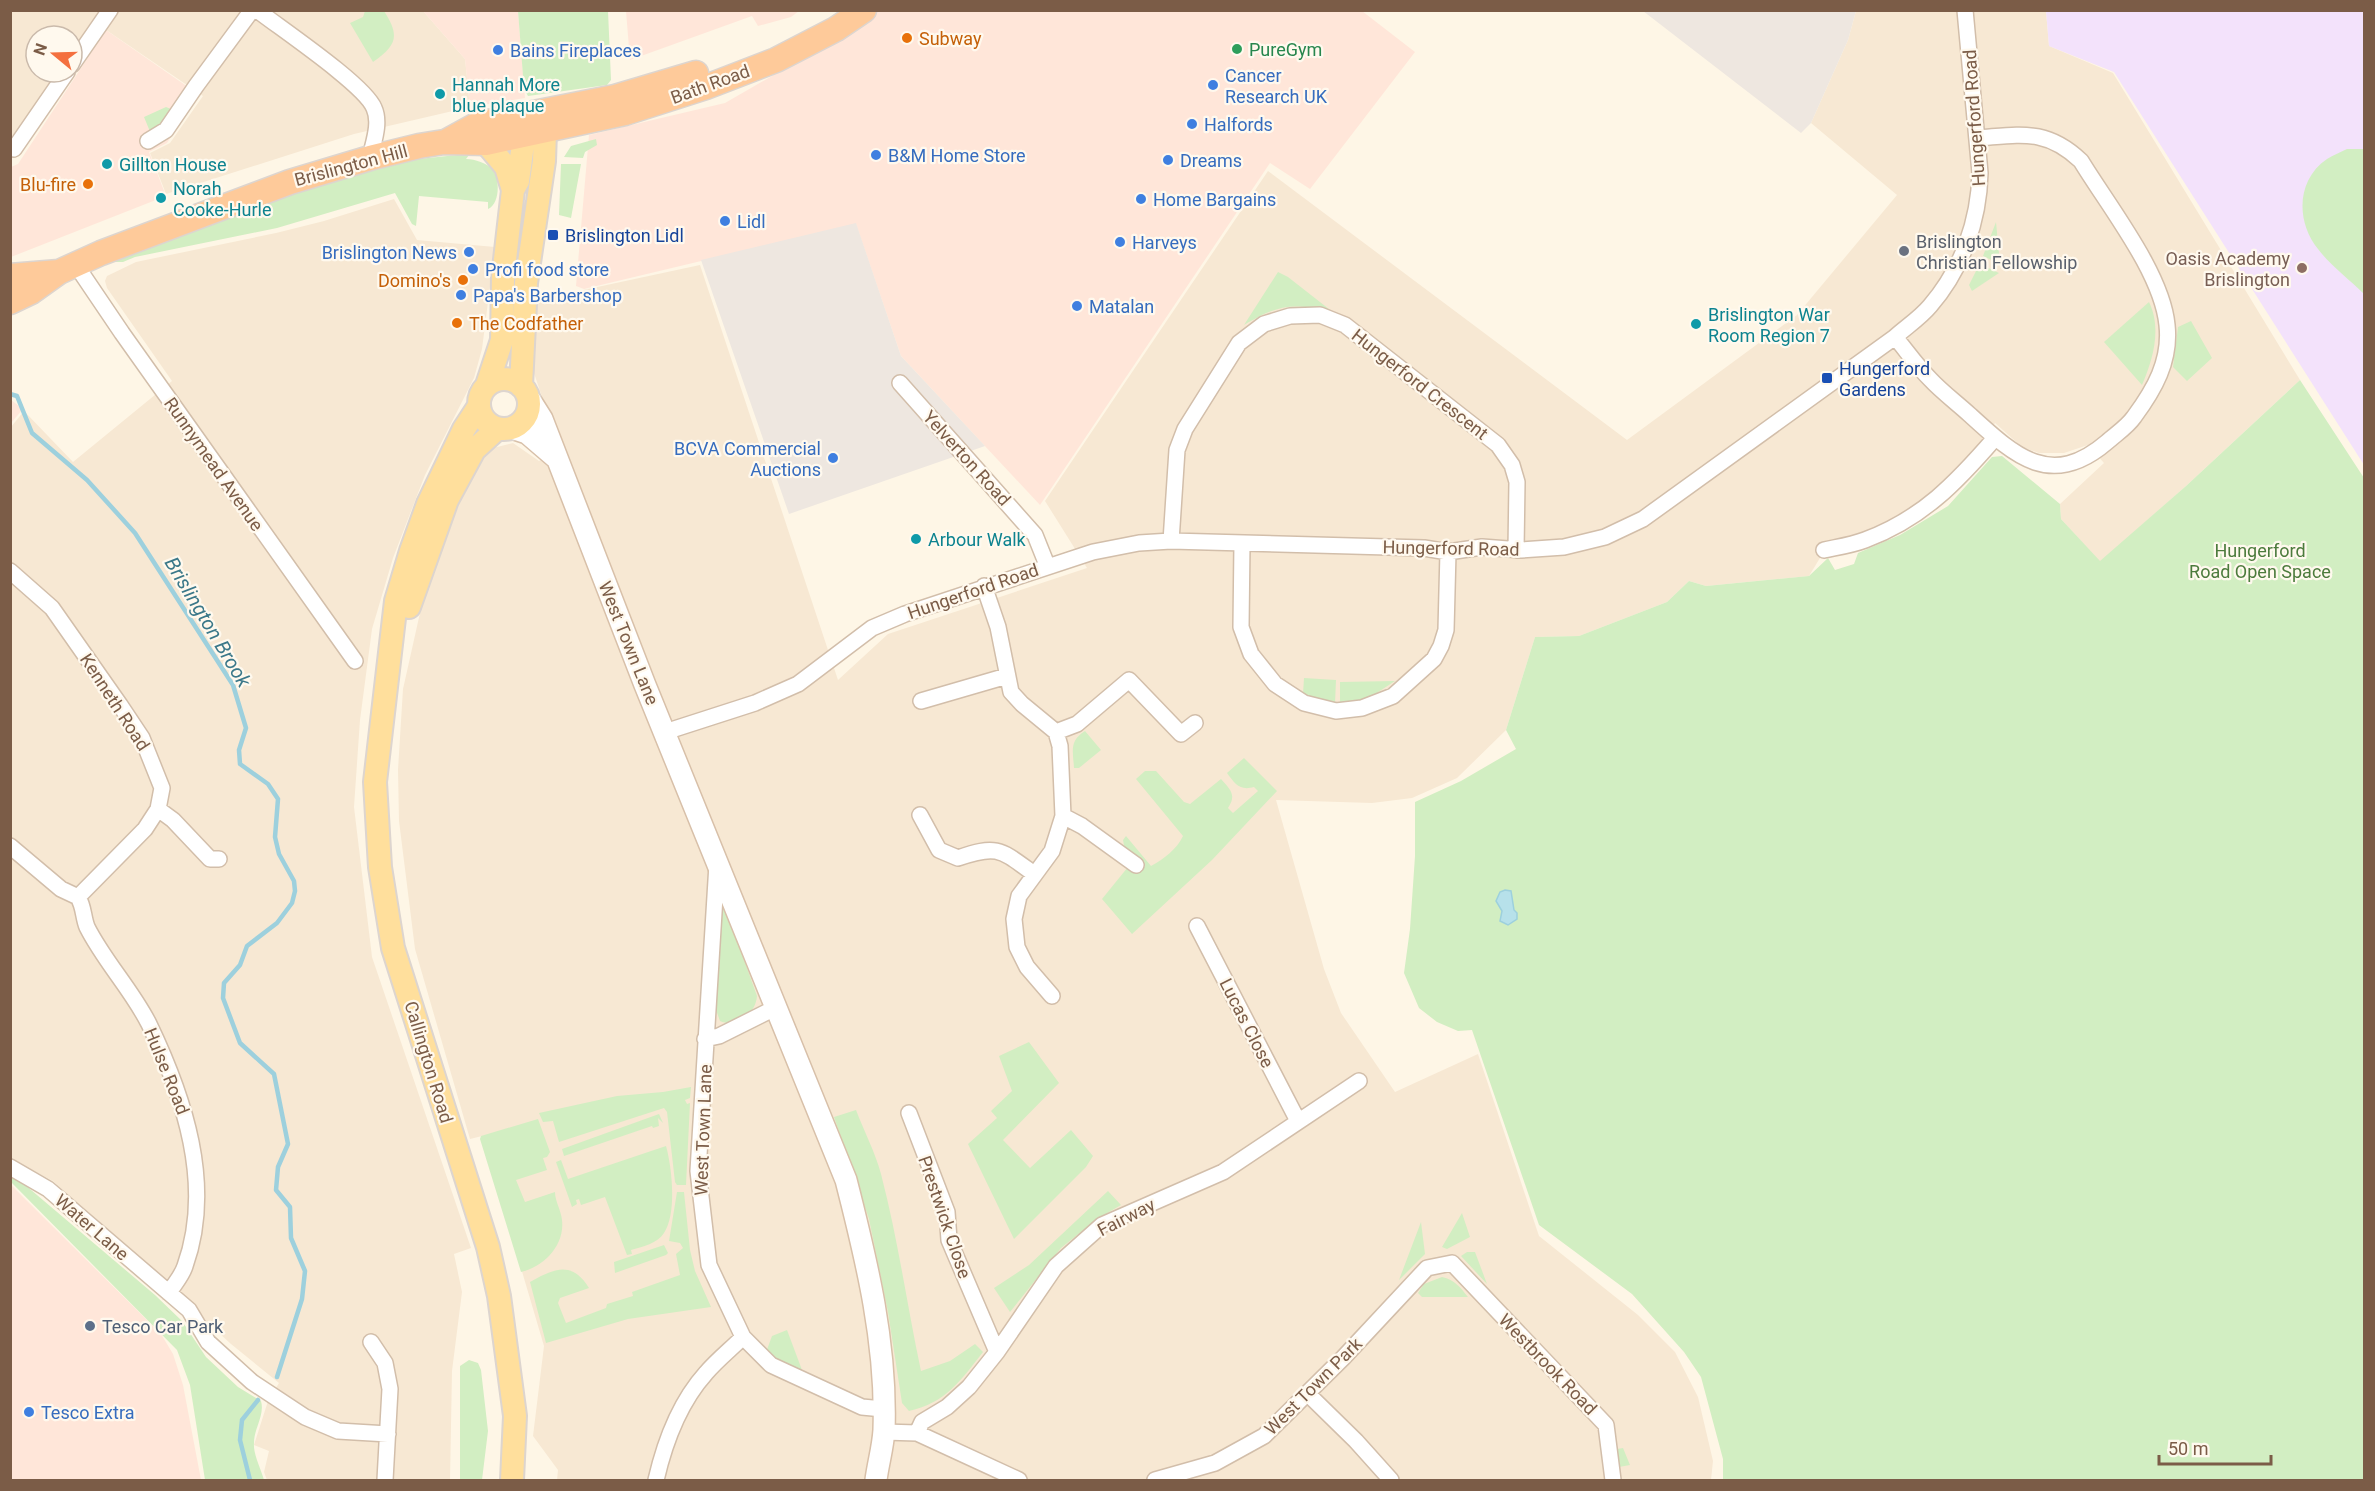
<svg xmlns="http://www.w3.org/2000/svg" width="2375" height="1491" font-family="Roboto,sans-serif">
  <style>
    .residential { fill: #f7e8d3 }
    .commercial { fill: #ffe6d9 }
    .industrial { fill: #eee7e0 }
    .education { fill: #f3e2fb }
    .green { fill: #d2eec2 }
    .water { fill: #b7e1ea; stroke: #9dd0dd; stroke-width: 1.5 }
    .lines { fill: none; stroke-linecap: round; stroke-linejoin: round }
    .stream { stroke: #9dd0dd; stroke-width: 4.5 }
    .minor-casing { stroke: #d2beaa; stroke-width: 18 }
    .secondary-casing { stroke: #d8c0a9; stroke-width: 24 }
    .primary-casing { stroke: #ddd5cf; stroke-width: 26 }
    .trunk-casing { stroke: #ddd5cf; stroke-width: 27 }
    .minor { stroke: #fff; stroke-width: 15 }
    .secondary { stroke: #fff; stroke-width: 21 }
    .primary { stroke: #ffdf9c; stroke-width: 22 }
    .trunk { stroke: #feca9a; stroke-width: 24 }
    .food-dot { fill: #e8710a; stroke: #fff9ee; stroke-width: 2 }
    .leisure-dot { fill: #2e9e5b; stroke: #fff9ee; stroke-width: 2 }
    .shop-dot { fill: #3f7fe0; stroke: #fff9ee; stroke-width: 2 }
    .culture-dot { fill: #0f9aa8; stroke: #fff9ee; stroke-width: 2 }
    .transit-dot { fill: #1a4fb4; stroke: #fff9ee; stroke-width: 2 }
    .worship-dot { fill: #6b7280; stroke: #fff9ee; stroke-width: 2 }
    .education-dot { fill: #8d6e63; stroke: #fff9ee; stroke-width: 2 }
    .service-dot { fill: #5c6f8a; stroke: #fff9ee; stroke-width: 2 }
    .labels { text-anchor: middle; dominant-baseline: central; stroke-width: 4.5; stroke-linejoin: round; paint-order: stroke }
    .food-label { font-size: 18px; fill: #c56008; stroke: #fff9ee; text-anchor: start }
    .leisure-label { font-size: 18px; fill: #27864d; stroke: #fff9ee; text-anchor: start }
    .shop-label { font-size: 18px; fill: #366cbe; stroke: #fff9ee; text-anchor: start }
    .culture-label { font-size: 18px; fill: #0d838f; stroke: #fff9ee; text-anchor: start }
    .street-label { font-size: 18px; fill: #7b5c47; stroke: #fff9ee }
    .transit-label { font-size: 18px; fill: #164399; stroke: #fff9ee; text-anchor: start }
    .worship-label { font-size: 18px; fill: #5b616d; stroke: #fff9ee; text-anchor: start }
    .education-label { font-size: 18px; fill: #785e54; stroke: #fff9ee; text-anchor: end }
    .park-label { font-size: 18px; fill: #4c7b3c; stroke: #fff9ee }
    .service-label { font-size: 18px; fill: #4e5e75; stroke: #fff9ee; text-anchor: start }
    .water-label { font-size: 20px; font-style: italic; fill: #3b7889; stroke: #fff9ee }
  </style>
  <rect width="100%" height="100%" fill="#fef6e6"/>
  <!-- residential -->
  <path class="residential" d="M10,11h413l42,48 5,48 -116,27 -188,60 -16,-41 20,-10 33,-47 -110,-75 -21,31v-16h-36v36h22l-43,62 -4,2z
    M1856,11h190l3,35 64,27 187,307 -114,106 -86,76 -39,-43 -1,-15 44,-41 -16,-18 -24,8h-25l-17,-6 -27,-24 -16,25 -62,60 -47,24 -51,11 4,10 -14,23 -103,10 -17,-5 -22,21 -88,34 -44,1 -29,93 -49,48 -45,20 -40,5 -96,-3 48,169 17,44 54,79 83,-38 61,182 99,79 37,37 23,45 15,64 -2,19h-1154l1,-10 -25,-34 11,-90 -62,-210 -12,3 -55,-190 -16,-128 -1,-51 5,-81 19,-85 34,-98 29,-53 8,-5 20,-5 26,18 21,-10 -30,-90 2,-60 168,-36 138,415 50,-46 199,-66 -42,-67 223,-330 359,269 170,-125 100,-120 -86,-72 37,-83z
    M394,199l23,41 78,7 -13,102 -8,29 -49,97 -32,83 -21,71 -12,91 -6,87 18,150 99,291 -17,6 8,38 -10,79 -2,109h-183l-3,-8 5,-21 -15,-6 14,-44 11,-18 -48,-39 -178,-163 -42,-22v-732l13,-16 49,51 99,-81 -65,-93 -2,-7 2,-5 29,-14 140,-29 48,-12z"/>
  <!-- commercial -->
  <path class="commercial" d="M423,11h95l7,87 -55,9 -5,-48z
    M626,11v-1l173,1 -8,6 -33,9 -6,-10 -122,44z
    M875,11h487l53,41 -105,137 -40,-26 -230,342 -139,-149 -45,-132 -272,65 -8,-3 13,-151 136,-32 80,-46z
    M106,30l92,64 -31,49 -18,9 17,44 -155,61v-90l7,-3z
    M11,400l12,9 -12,14z
    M11,1185l150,149 12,20 10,31 18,95h-190z"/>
  <!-- industrial -->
  <path class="industrial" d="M1643,11h213l-8,29 -37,83 -10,10z
    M856,223l45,133 84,90 -196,68 -88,-254z"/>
  <!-- education -->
  <path class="education" d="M2046,11h318v454l-250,-393 -65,-26z"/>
  <!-- green -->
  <path class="green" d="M365,11h19c16,25 13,34 -11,51l-23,-39 13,-6z
    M518,11h90l3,69 -4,5 -79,11 -4,-7z
    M166,107l5,2 -15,24 -5,1 -7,-17z
    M596,139l1,6 -12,7 -2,6 -19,-1 7,-11z
    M2347,149h17v145c-15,-15 -34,-29 -46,-45 -22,-27 -22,-69 9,-90 6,-4 14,-7 20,-10z
    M466,154l3,1 -3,4c9,0 21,4 27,11 7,9 7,34 -5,39v-7l-69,-6 -3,30 -4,-2 -17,-31 -118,35 -142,29 -12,5h-16l168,-67 144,-36z
    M561,164h20l-10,54 -12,-3z
    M1996,222l4,42 -17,-8z
    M1982,265l17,8 -27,18 -3,-6 9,-18 3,1z
    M1278,272l10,5 46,36c-42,-11 -54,-9 -90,12z
    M2149,302c13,26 4,58 -7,83l-38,-43z
    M2191,321l21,37 -25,23 -14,-14 5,-40z
    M2300,380l64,98v1002h-641v-21l-22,-82 -17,-25 -52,-58 -93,-69 -67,-195 -14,1 -21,-9 -18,-14 -15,-35 6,-44 5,-73v-54l46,-21 55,-32 -10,-19 29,-93 44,-1 88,-34 22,-21 17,5 103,-10 19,-18 7,12 19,-6 4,-11 42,-18 48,-29 44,-49 10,-1 58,48 1,15 39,42 86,-75z
    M1304,678l32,2 -1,23 -14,-2 -18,-7z
    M1395,681l-26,17 -29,7v-23z
    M1085,731l16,19 -22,18h-5c-1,-17 -5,-27 11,-37z
    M1244,758l33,33 -65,69 -80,74 -30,-35 26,-32 -5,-27 3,-4 25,30c13,-7 26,-17 32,-30l-47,-57 9,-8h11l28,31 6,2 31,-25c9,10 16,16 7,29l5,5 25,-22 -4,-4c-14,4 -19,-3 -27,-14z
    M723,901l34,95c-1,17 -20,33 -37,25l-4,-11 4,-108z
    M1029,1042l30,41 -56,57 27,28 41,-38 22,26 -7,11 -72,72 -46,-95 29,-26 -6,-7 21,-20 -13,-35z
    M691,1087l-1,11 -5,2 2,4 3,-1 -4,82h-9l-2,-3 -8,-70 -3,-4 -105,34 -6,-21 -10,1 -4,-9 78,-17 46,-4z
    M856,1110c8,21 19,42 25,64 17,65 26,131 40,197l29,-10 25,-17 8,8c-22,28 -37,51 -74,59l-7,-8 -14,-91 -19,-93 -35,-102z
    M659,1114l4,9 -5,-5 1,8 -6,2 -1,-2 -88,30 -2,-7z
    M538,1119l12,33 -3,5 -4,1 4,12 -31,10 9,22 30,-10c0,9 6,18 7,28 3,25 -18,47 -41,52l-41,-133 1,-3z
    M666,1146c6,21 11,68 -2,87 -6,10 -22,14 -33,17l1,4 -5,1 -22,-58 -24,8 -2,-6 -3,1 1,4 -5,3 -16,-45 5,-2 7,19z
    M10,1176l14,8 131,111 27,26 24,36 32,30 23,14c4,14 -7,27 -7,42 -1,11 7,26 10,37h-59l-15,-95 -13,-35 -166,-168z
    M1108,1191l13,14 -24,14 -36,29 -51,64 -16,-24 35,-23z
    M677,1192h7l6,58 5,21 16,36 -83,12 -82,24 -16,-61c23,-13 42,-22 59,6l-29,10 -2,5 8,20 40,-15 1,-4 26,-8 -1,-4 48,-17 -4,-21 7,-6 -3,-5 -11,-2z
    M1462,1213l8,24 -23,12 -5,-2z
    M1421,1222l4,32 -26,26z
    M664,1245l4,8 -2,2 -51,18 -1,-11z
    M1467,1252h8l12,32 -26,-28z
    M1442,1277c13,3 18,10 26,20h-46l-4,-4 6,-9z
    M787,1330l15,40v5l-37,-20 7,-19z
    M469,1360l9,3 3,7 7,61 -6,49h-22v-114z
    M1623,1448l7,17 -11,2 -2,-18z"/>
  <!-- water -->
  <path class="water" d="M1505,890l6,1 3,19 3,3v6l-9,6 -8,-4 2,-10 -6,-10 4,-9z"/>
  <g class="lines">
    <!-- stream -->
    <path class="stream" d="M10,394l7,2 15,37 55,47 48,53 98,152 13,43 -7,22 1,14 28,20 10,15 -3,38 4,17 15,27 1,10 -3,12 -15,20 -30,23 -7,19 -16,18 -1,15 17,45 34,31 14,70 -10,23 -2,23 14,17 1,31 14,33 -3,28 -25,78
      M250,1480l-10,-40 2,-20 16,-20"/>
    <defs>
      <path id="minor" d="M257,10c23,18 108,75 117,98 7,15 -1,35 -4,50
        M72,65l38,-55
        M148,141l18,-11 30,-44 56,-76
        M14,149l53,-77
        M76,265l46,68 233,328
        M1895,337c11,13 22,29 35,42 12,13 27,24 40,36 45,41 81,75 137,27 9,-8 20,-15 27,-25 20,-27 37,-56 33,-92 -5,-52 -58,-118 -86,-164 -35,-33 -60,-26 -104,-23
        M900,383l135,152 12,30
        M1171,541l6,-91 8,-21 54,-86 25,-19 26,-8 30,-1 25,10 153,120 14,20 5,17 -1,68
        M1242,543l-1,84 10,27 24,30 29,19 32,8 26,-3 31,-12 41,-37 7,-13 5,-16 2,-78
        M1824,550c14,-3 28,-5 41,-10 57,-21 92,-58 130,-102
        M10,571l42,37 68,97 22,33 20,50 -4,21 -13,20 -67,68
        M984,586l14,41 13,65 11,12 34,28 4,14 3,70 -11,35 -33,45 -5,23 3,28 10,20 25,29
        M921,701l86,-25
        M665,732l90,-29 43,-19 74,-56 33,-14 188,-62 46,-9 32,-2 253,7 24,4 34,-5 39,3 43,-3 41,-10 38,-18 252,-182c11,-10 25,-19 35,-31 32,-37 49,-85 50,-133l-15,-163
        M1056,732l21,-8 52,-44 52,54 14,-11
        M158,809l15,11 37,39h9
        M920,815l19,35 19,8c40,-14 43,-8 76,16
        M1063,816l19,10 54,39
        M10,846l51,43 17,8
        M717,864l-19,307 11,94 34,72 28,28 91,42 21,2
        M78,897c6,10 5,20 9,30 17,34 45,63 62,97 35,73 65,161 36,242 -3,10 -11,18 -16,27
        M1197,926l101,195
        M705,1039l14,-3 58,-29
        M909,1113l38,99 2,28 48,112
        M10,1167l38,22 141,121 19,32 44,40 53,35 33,14 50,3
        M371,1342l14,21 5,26 -5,91
        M1308,1394l48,47 35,39
        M884,1432l33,1 102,47
        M917,1433l5,-11 25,-15 22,-20 28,-35 59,-86 46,-41 121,-53 136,-91
        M656,1480c9,-39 23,-77 50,-107 11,-13 25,-24 37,-36
        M1155,1480l60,-17 49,-27 79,-78 84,-90 25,-5 154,162 7,55"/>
      <path id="secondary" d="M530,400l12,19 103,266 201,495c21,82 41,165 38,250 -1,17 -6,34 -8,50
        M512,428l15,5 28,24"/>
      <path id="primary" d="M486,143l20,24 7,23
        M479 404a25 25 0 1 1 50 0a25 25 0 1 1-50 0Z
        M487,385l15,-45 1,-63 10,-87 5,-9 6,-45 7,-18
        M521,386l5,-103 18,-122 1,-30 -11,-16
        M479,406l-15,23 -36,75 -17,47 -15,50 -21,181 5,85 13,81 95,299 11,49 16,120 -3,64
        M409,607l38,-107 27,-50 23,-21"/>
      <path id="trunk" d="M447,141l31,-17 137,-27 81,-24
        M10,276l49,-4
        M10,302l21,-10 28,-20 42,-19 189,-71 80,-24 49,-12 25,-4 42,1 139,-30 81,-26 70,-27 60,-31 28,-19"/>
    </defs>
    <!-- minor casing -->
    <use href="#minor" class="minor-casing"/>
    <!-- secondary casing -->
    <use href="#secondary" class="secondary-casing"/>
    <!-- primary casing -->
    <use href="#primary" class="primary-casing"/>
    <!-- trunk casing -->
    <use href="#trunk" class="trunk-casing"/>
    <!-- minor -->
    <use href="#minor" class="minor"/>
    <!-- secondary -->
    <use href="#secondary" class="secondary"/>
    <!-- primary -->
    <use href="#primary" class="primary"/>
    <!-- trunk -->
    <use href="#trunk" class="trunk"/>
  </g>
  <!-- markers -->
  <g class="food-dot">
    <circle cx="907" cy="38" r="6"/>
    <circle cx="88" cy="184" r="6"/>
    <circle cx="463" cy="280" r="6"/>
    <circle cx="457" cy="323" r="6"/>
  </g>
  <circle class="leisure-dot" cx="1237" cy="49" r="6"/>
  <g class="shop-dot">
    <circle cx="498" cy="50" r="6"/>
    <circle cx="1213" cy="85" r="6"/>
    <circle cx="1192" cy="124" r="6"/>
    <circle cx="876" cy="155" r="6"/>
    <circle cx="1168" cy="160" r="6"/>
    <circle cx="1141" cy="199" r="6"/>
    <circle cx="725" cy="221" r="6"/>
    <circle cx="1120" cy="242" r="6"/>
    <circle cx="469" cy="252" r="6"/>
    <circle cx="473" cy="269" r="6"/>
    <circle cx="461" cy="295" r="6"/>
    <circle cx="1077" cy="306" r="6"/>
    <circle cx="833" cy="458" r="6"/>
    <circle cx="29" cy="1412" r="6"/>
  </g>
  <g class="culture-dot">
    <circle cx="440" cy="94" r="6"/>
    <circle cx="107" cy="164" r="6"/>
    <circle cx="161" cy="198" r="6"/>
    <circle cx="1696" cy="324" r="6"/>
    <circle cx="916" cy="539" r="6"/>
  </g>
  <g class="transit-dot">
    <rect x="547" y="229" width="12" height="12" rx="3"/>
    <rect x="1821" y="372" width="12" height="12" rx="3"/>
  </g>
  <circle class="worship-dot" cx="1904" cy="251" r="6"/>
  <circle class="education-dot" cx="2302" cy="268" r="6"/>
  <circle class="service-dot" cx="90" cy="1326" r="6"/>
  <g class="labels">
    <!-- food labels -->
    <g class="food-label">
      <text x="919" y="38">Subway</text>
      <text x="76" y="184" text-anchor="end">Blu-fire</text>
      <text x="451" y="280" text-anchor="end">Domino's</text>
      <text x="469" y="323">The Codfather</text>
    </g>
    <!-- leisure labels -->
    <g class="leisure-label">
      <text x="1249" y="49">PureGym</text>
    </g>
    <!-- shop labels -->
    <g class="shop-label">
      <text x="510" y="50">Bains Fireplaces</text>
      <text x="1225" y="75">Cancer<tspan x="1225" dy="21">Research UK</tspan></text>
      <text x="1204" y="124">Halfords</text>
      <text x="888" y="155">B&amp;M Home Store</text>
      <text x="1180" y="160">Dreams</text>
      <text x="1153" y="199">Home Bargains</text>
      <text x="737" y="221">Lidl</text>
      <text x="1132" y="242">Harveys</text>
      <text x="457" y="252" text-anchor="end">Brislington News</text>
      <text x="485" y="269">Profi food store</text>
      <text x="473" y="295">Papa's Barbershop</text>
      <text x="1089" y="306">Matalan</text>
      <text x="821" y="448" text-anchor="end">BCVA Commercial<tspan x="821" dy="21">Auctions</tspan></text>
      <text x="41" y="1412">Tesco Extra</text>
    </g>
    <!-- culture labels -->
    <g class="culture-label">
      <text x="452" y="84">Hannah More<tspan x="452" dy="21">blue plaque</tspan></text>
      <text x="119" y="164">Gillton House</text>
      <text x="173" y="188">Norah<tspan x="173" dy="21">Cooke-Hurle</tspan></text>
      <text x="1708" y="314">Brislington War<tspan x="1708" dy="21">Room Region 7</tspan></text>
      <text x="928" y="539">Arbour Walk</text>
    </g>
    <!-- street labels -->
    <g class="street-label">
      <text transform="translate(710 84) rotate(-20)">Bath Road</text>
      <text transform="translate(1974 118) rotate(-94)">Hungerford Road</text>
      <text transform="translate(351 165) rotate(-15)">Brislington Hill</text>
      <text transform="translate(1420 384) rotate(38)">Hungerford Crescent</text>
      <text transform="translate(967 458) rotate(48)">Yelverton Road</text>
      <text transform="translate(214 464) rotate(55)">Runnymead Avenue</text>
      <text transform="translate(1451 548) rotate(1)">Hungerford Road</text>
      <text transform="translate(973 591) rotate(-19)">Hungerford Road</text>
      <text transform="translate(629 643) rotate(68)">West Town Lane</text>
      <text transform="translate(115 702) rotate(57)">Kenneth Road</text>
      <text transform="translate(1247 1023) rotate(63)">Lucas Close</text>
      <text transform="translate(429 1062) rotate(73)">Callington Road</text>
      <text transform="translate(167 1071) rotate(68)">Hulse Road</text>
      <text transform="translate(703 1130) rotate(-88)">West Town Lane</text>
      <text transform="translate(945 1217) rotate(71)">Prestwick Close</text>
      <text transform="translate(1126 1217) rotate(-27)">Fairway</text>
      <text transform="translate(92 1227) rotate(41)">Water Lane</text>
      <text transform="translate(1548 1364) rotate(46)">Westbrook Road</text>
      <text transform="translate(1313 1386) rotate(-45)">West Town Park</text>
    </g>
    <!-- transit labels -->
    <g class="transit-label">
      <text x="565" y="235">Brislington Lidl</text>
      <text x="1839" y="368">Hungerford<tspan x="1839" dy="21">Gardens</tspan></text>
    </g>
    <!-- worship labels -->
    <g class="worship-label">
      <text x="1916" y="241">Brislington<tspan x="1916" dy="21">Christian Fellowship</tspan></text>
    </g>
    <!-- education labels -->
    <g class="education-label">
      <text x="2290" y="258">Oasis Academy<tspan x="2290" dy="21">Brislington</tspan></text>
    </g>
    <!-- park labels -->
    <g class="park-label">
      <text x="2260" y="550">Hungerford<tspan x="2260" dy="21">Road Open Space</tspan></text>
    </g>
    <!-- service labels -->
    <g class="service-label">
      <text x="102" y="1326">Tesco Car Park</text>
    </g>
    <!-- water labels -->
    <g class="water-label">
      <text transform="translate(208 622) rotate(59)">Brislington Brook</text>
    </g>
  </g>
  <!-- border -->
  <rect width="2375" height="1491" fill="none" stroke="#7b5c47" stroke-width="24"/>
  <!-- north arrow -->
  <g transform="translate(54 54) rotate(289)"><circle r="28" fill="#fff9ee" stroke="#cabaab" stroke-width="1.5"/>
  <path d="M0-4.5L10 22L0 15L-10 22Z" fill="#f4703f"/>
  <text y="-9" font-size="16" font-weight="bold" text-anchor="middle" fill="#7b5c47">N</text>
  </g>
  <!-- scale -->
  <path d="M2159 1455v9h112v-9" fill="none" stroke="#7b5c47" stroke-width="3"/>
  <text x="2168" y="1455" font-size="18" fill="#7b5c47" stroke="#fff9ee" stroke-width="4.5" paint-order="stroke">50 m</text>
</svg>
